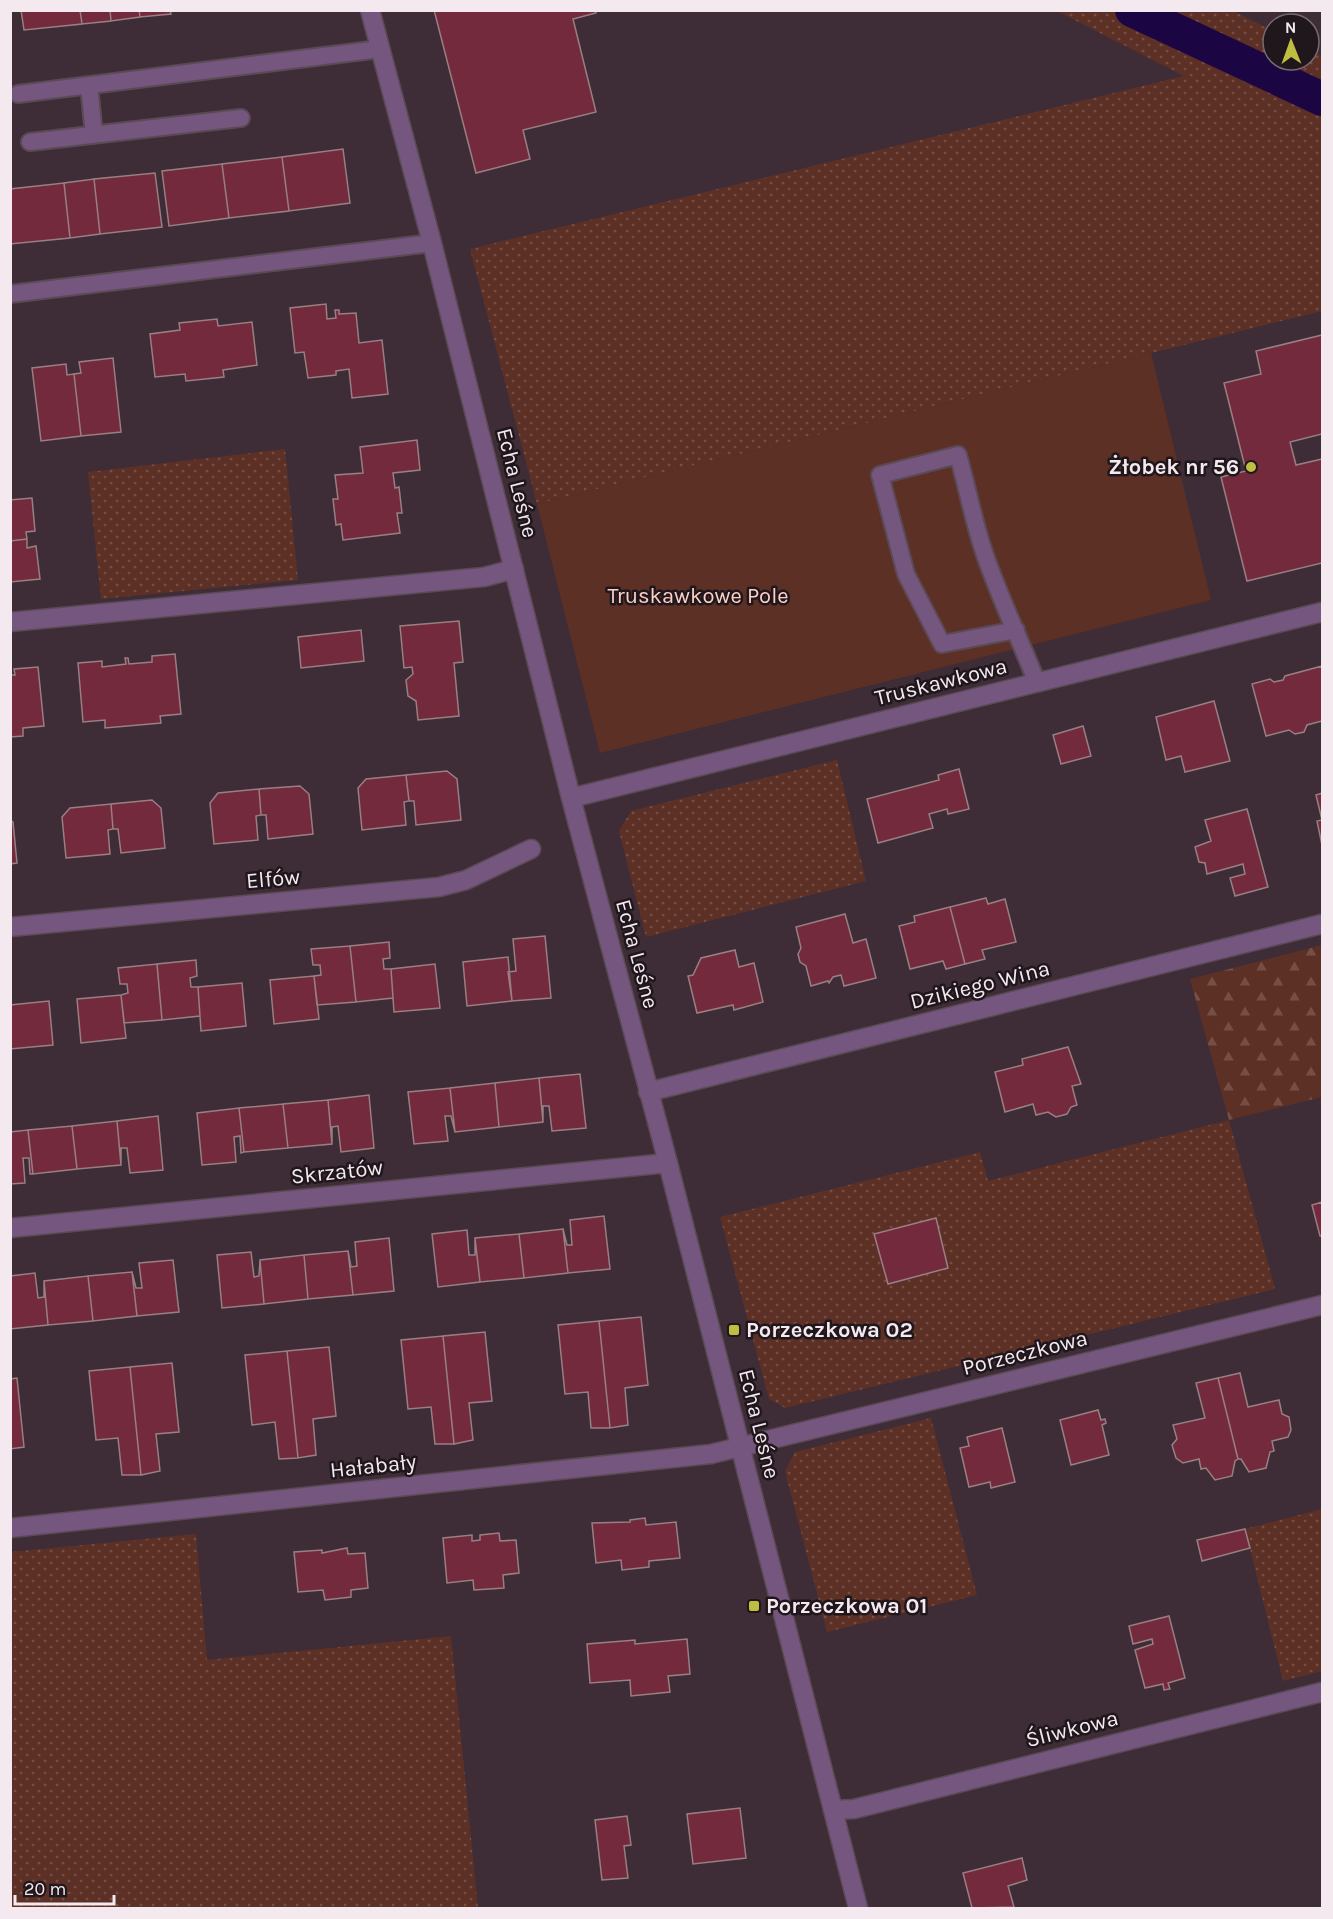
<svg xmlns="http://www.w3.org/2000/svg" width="1333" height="1919" font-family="Karla,sans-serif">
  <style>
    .grass { fill: url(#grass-dots) }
    .forest { fill: url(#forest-firs) }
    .park { fill: #5d3026 }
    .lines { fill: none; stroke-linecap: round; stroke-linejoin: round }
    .canal { stroke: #1c0543; stroke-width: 34 }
    .building { fill: #732a3c; stroke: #987f83; stroke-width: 1.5 }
    .lane-casing { stroke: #5b4a55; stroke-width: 20 }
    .street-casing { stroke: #5b4a55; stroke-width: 21 }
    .lane { stroke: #74567f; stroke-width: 16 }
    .street { stroke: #74567f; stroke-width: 18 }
    .poi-dot { fill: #bfbe41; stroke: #1f171c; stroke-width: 2 }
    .labels { text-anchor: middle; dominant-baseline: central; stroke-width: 5; stroke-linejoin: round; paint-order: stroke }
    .poi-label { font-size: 22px; font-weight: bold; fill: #f5e9f0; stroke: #1f171c; text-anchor: start }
    .street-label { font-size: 22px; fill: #f5e9f0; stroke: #1f171c }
    .park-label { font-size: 22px; fill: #fdcfc5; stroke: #1f171c }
  </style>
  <defs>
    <pattern id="grass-dots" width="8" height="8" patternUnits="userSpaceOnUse" patternTransform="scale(1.5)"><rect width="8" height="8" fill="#5d3026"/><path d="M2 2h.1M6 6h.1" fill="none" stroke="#754e46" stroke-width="1.8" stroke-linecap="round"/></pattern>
    <pattern id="forest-firs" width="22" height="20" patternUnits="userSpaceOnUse" patternTransform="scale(1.5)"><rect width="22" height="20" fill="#5d3026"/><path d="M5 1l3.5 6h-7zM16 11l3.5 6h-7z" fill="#754e46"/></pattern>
  </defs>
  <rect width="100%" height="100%" fill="#3e2c37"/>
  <!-- grass -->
  <path class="grass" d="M1057,11h176l40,20v29h36v-11l13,7v255l-785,193 -67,-255 714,-173z
    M285,449l13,131 -197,19 -13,-127z
    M837,760l29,121 -220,56 -27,-106 12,-20z
    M1229,1120l46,169 -490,119 -16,-9 -49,-182 260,-65 8,29z
    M931,1418l46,177 -150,37 -42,-161 10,-19z
    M1322,1509v162l-39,10 -38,-152z
    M196,1534l11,126 244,-24 27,272h-467v-356z"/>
  <!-- forest -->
  <path class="forest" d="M1322,945v152l-93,23 -39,-141z"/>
  <!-- park -->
  <path class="park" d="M1151,353l60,247 -611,153 -63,-249z"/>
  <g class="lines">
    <!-- canal -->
    <path class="canal" d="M1132,10l190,89"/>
  </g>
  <!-- building -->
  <path class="building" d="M21,10h59l2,14 -58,6z
    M80,10h30l1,11 -29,3z
    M110,10h29l1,7 -29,4z
    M139,10h31l1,4 -31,3z
    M434,10h162v3l-23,6 23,93 -73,18 7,29 -54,14z
    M343,149l7,54 -61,8 -7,-54z
    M282,157l7,54 -60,7 -7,-54z
    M222,164l7,54 -60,8 -7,-55z
    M155,173l7,54 -62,7 -6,-55z
    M94,179l6,55 -30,4 -6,-55z
    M64,183l6,55 -60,6v-55z
    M326,304l1,15 9,-1 -1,-8h4v4l17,-1 3,30 23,-3 6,54 -36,4 -3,-29 -13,2v4l-28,3 -4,-26 -9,1 -5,-45z
    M217,319l1,7 34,-4 5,43 -34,5 1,7 -38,4 -1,-7 -30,3 -5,-43 30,-4 -1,-7z
    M1322,335v99l-32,8 6,23 26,-6v104l-75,18 -26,-104 25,-6 -22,-88 37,-9 -5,-23z
    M113,358l8,74 -40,4 -7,-62 7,-1 -2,-11z
    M66,364l1,11 7,-1 7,62 -40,5 -9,-73z
    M417,440l3,30 -27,3 2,15 4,-1 3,26h-5l3,20 -57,7 -2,-16 -5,1 -3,-26h5l-3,-24 28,-2 -3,-26z
    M32,498l3,33 -9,1 1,7 -17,2v-41z
    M27,539v9l9,-2 4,33 -30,3v-41z
    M459,621l4,41 -9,1 5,53 -41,4 -2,-19 -8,-5 -2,-16 7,-6 -1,-7 -8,1 -4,-42z
    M361,630l3,31 -63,7 -3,-31z
    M175,654l6,60 -21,2 1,7 -56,5v-8l-22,2 -5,-59 24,-2v6l24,-3 -1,-6h3l1,6 23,-2v-6z
    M1322,666v55l-15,4 -3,7 -9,2 -6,-4 -23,6 -14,-52 18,-5 4,3 9,-2 2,-4z
    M38,667l6,59 -21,2v8l-13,1v-62h5l-1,-6z
    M1214,701l16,60 -45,11 -4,-16 -15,4 -10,-43z
    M1083,726l8,30 -30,8 -8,-29z
    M959,769l10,40 -21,5 -1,-5 -18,5 4,14 -55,15 -11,-44 72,-19 -1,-5z
    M447,771l10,8 4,41 -45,5 -2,-24h-5l-3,-26z
    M406,775l3,26 -5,1 2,23 -44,5 -4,-42 8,-9z
    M300,786l9,8 4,40 -45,5 -2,-24h-5l-2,-26z
    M259,789l2,26 -5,1 2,24 -44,4 -4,-41 8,-10z
    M1322,793v52l-5,-24 5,-1 -6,-25z
    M152,800l9,8 4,40 -44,5 -3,-24h-5l-2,-25z
    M111,804l2,25 -5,1 2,24 -44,4 -4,-41 8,-9z
    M1247,809l21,78 -33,9 -5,-18 15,-4 -2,-10 -36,10 -2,-11 -6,-1 -4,-15 16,-6 -6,-21z
    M10,820l3,2 4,41 -7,1z
    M986,898l2,6 17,-5 11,43 -34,8 3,9 -20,5 -15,-57z
    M950,907l15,57 -19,5 -3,-8 -33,8 -11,-43 16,-4 -1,-6z
    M845,914l8,29 13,-4 10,39 -32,8 -3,-11 -8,2 -4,6 -1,-2 -17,5 -5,-20 -6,-4 -2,-8 3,-6 -5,-21z
    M545,936l6,62 -39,3 -4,-29 8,-1 -3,-32z
    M389,942l1,16 -7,1 1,10h7l2,29 -37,4 -6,-56z
    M350,946l6,56 -39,3 -3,-29 7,-1 -1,-10h-7l-2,-16z
    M735,950l4,17 15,-4 9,39 -29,8 -1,-5 -36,8 -9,-37 5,-1 8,-17z
    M508,957l4,44 -45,5 -4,-44z
    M196,960l1,16 -7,2 1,9h7l2,29 -38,4 -5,-56z
    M157,964l5,56 -38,3 -3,-28 7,-2 -1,-9h-7l-2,-16z
    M435,964l5,44 -46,4 -3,-43z
    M314,976l5,43 -45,5 -4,-44z
    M242,983l4,43 -45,5 -3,-44z
    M121,995l5,43 -45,5 -4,-44z
    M49,1001l4,44 -43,4v-44z
    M1068,1047l13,37 -9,2 5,19 -6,2 -4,7 -11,3 -8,-5 -12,3 -3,-11 -28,8 -10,-40 28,-7 -1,-6z
    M580,1074l6,54 -34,3 -3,-25h-6v16l-4,-44z
    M539,1078l4,44 -44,5 -4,-44z
    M495,1083l4,44 -44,5 -5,-44z
    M450,1088l5,44 -4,-16h-6l3,25 -34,3 -6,-52z
    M369,1095l5,53 -33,4 -3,-26 -6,1v17l-4,-44z
    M328,1100l4,44 -44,4 -5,-44z
    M283,1104l5,44 -44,4 -5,-44z
    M239,1108l5,44 -3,1 -1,-17 -6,1 2,25 -34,3 -5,-52z
    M158,1116l5,54 -33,3 -3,-25h-6v17l-4,-44z
    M117,1121l4,44 -44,4 -5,-43z
    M72,1126l5,43 -44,5 -5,-44z
    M28,1130l5,44h-3l-1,-16h-6l2,25 -15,1v-52z
    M1322,1202v34h-2l-8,-31z
    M604,1216l6,53 -42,4 -5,-44 4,16h5l-2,-25z
    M936,1218l12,50 -60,16 -14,-50z
    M563,1229l5,44 -44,5 -5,-44z
    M467,1230l2,25h6v-17l5,44 -42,5 -6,-53z
    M519,1234l5,44 -44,4 -5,-44z
    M389,1238l5,53 -41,4 -5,-44 3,16 6,-1 -2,-24z
    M348,1251l5,44 -45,4 -4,-44z
    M251,1252l3,25 5,-1 1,-16 4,44 -42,4 -5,-53z
    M304,1255l4,44 -44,5 -4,-44z
    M173,1260l6,52 -42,4 -5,-44 4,16h6l-3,-25z
    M132,1272l5,44 -44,5 -5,-45z
    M35,1273l3,25 6,-1v-16l4,44 -38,4v-53z
    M88,1276l5,45 -45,4 -4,-44z
    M641,1317l7,68 -23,3 3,37 -18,3 -11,-107z
    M599,1321l11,107h-19l-3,-36 -23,2 -7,-69z
    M485,1332l7,69 -23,2 4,37 -19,4 -11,-108z
    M443,1336l11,108h-19l-4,-37 -23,2 -7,-69z
    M329,1347l7,69 -23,3 3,36 -18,3 -11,-107z
    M287,1351l11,107 -19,1 -4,-37 -23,3 -7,-70z
    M172,1363l7,69 -23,2 4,37 -19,4 -11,-108z
    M130,1367l11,108h-19l-4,-37 -22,2 -7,-69z
    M1240,1373l8,34 31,-7 3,14 7,3 2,13 -3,7 -16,4 2,10 -4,1 -4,16 -17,4 -8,-13h-3l-20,-81z
    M17,1378l7,69 -14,2v-70z
    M1218,1378l20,81 -3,2 -3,15 -17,4 -9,-12 -5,1 -2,-10 -16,4 -7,-5 -4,-13 5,-6 -4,-14 32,-7 -9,-35z
    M1098,1410l3,10 4,-1 1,4 -4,2 7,30 -38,10 -11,-45z
    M1002,1428l13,54 -24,6 -1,-6 -21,5 -9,-39 9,-2 -2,-9z
    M645,1518l1,7 30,-3 4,36 -31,3v6l-27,3 -1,-10 -25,3 -4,-40 38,-1v-2z
    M1245,1529l5,19 -48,13 -5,-21z
    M499,1533l1,8 16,-1 3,33 -16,2 1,13 -30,2 -1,-10 -26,3 -4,-45 29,-3v6l8,-1v-5z
    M347,1548l1,6 17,-1 3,35 -17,2v7l-26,3 -2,-10 -25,2 -4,-40 28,-2v3z
    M1169,1616l16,62 -17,5 2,6 -6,1 -1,-6 -18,4 -10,-38 18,-6 -1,-5 -19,5 -4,-18z
    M687,1639l3,35 -22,2 2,16 -39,4 -1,-16 -40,3 -3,-39 48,-4v4z
    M740,1808l6,50 -53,6 -6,-50z
    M627,1816l4,29 -7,1 4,32 -26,2 -7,-60z
    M1022,1858l5,22 -19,6 6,21 -42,1 -9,-35z"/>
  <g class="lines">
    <defs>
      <path id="lane" d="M89,85l5,50
        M18,94l362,-45
        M30,142l211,-24
        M10,294l422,-51
        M1016,630l-74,14 -36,-70 -26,-99 78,-20c9,31 15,64 25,94 15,46 37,90 54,134"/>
      <path id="street" d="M370,10l62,233 139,555 97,365 190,745
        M10,622l474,-45 30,-8
        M571,798l751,-186
        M10,927l429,-40 27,-7 65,-31
        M648,1092l674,-168
        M10,1228l658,-65
        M10,1528l701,-74 611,-149
        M833,1810l21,-1 468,-117"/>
    </defs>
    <!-- lane casing -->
    <use href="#lane" class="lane-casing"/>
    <!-- street casing -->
    <use href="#street" class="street-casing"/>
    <!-- lane -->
    <use href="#lane" class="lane"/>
    <!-- street -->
    <use href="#street" class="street"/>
  </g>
  <!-- markers -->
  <g class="poi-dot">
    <circle cx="1251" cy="467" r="6"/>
    <rect x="728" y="1324" width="12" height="12" rx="3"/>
    <rect x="748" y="1600" width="12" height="12" rx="3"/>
  </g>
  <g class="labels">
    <!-- poi labels -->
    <g class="poi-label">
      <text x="1239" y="467" text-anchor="end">Żłobek nr 56</text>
      <text x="746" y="1330">Porzeczkowa 02</text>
      <text x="766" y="1606">Porzeczkowa 01</text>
    </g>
    <!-- street labels -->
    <g class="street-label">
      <text transform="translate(517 483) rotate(76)">Echa Leśne</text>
      <text transform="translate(941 682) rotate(-14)">Truskawkowa</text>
      <text transform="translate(273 879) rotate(-5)">Elfów</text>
      <text transform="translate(637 954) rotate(75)">Echa Leśne</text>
      <text transform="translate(980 985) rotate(-14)">Dzikiego Wina</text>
      <text transform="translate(337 1172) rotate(-6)">Skrzatów</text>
      <text transform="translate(1025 1353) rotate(-14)">Porzeczkowa</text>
      <text transform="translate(759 1424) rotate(76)">Echa Leśne</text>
      <text transform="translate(373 1466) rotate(-6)">Hałabały</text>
      <text transform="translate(1072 1729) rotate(-14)">Śliwkowa</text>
    </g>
    <!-- park labels -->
    <g class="park-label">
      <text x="698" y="596">Truskawkowe Pole</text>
    </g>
  </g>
  <!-- border -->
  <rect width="1333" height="1919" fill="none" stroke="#f5e9f0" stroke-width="24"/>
  <!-- north arrow -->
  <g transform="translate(1291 42) rotate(359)"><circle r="28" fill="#1f171c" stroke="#756b71" stroke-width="1.5"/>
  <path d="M0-4.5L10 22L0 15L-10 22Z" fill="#bfbe41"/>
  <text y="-9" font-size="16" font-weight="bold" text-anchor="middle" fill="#f5e9f0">N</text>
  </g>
  <!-- scale -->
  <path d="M15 1895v9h99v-9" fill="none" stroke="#f5e9f0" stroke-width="3"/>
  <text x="24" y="1895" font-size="18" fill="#f5e9f0" stroke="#1f171c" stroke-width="4.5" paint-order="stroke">20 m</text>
</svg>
